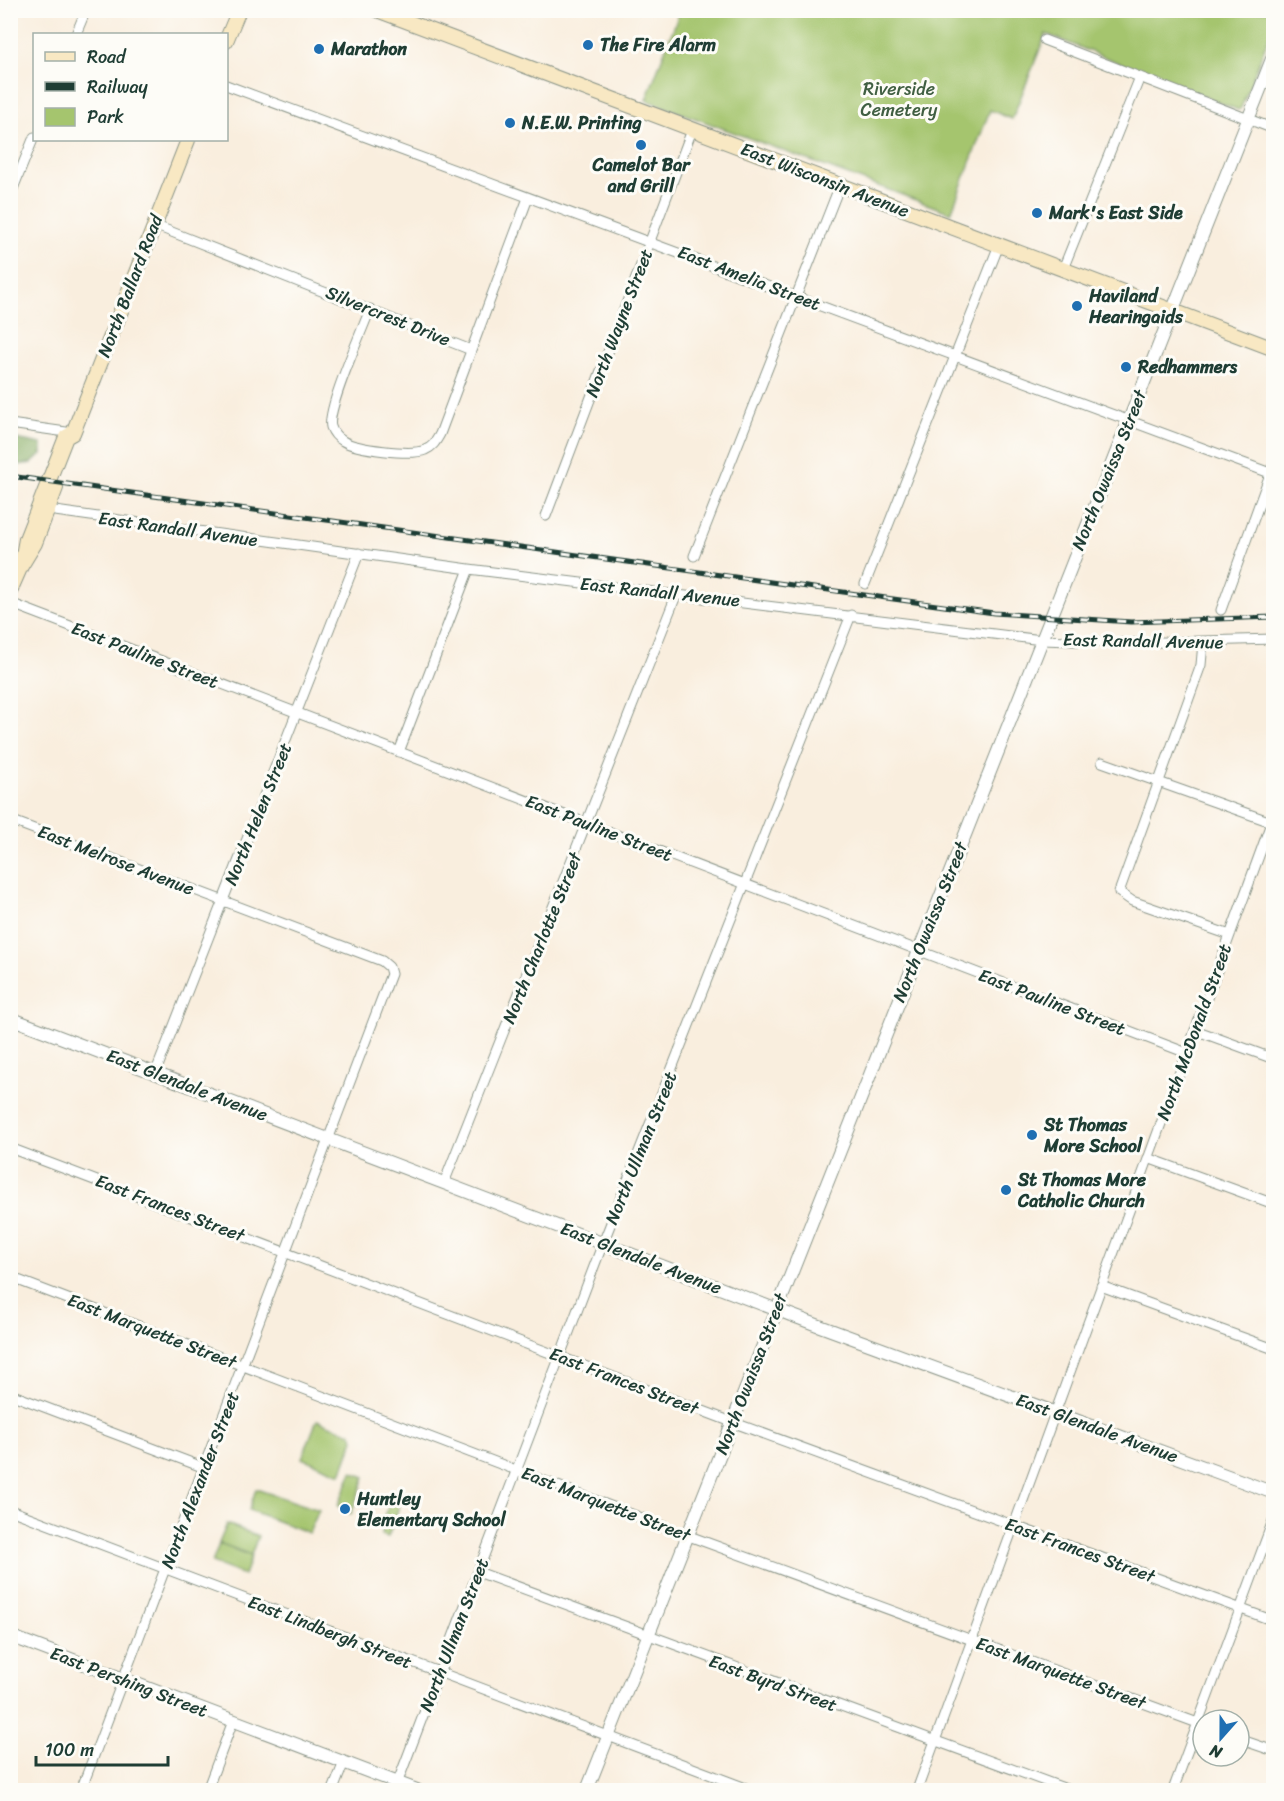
<svg xmlns="http://www.w3.org/2000/svg" width="1284" height="1801" font-family="Sriracha,sans-serif">
  <style>
    .green { fill: #a5c56e; stroke: #628151; stroke-width: 1.5 }
    .forest { fill: #84aa61; stroke: #52744a; stroke-width: 1.5 }
    .lines { fill: none; stroke-linecap: round; stroke-linejoin: round }
    .minor-casing { stroke: #8c9689; stroke-width: 11 }
    .tertiary-casing { stroke: #8c9689; stroke-width: 14 }
    .secondary-casing { stroke: #8c9689; stroke-width: 16 }
    .minor { stroke: #fff; stroke-width: 9 }
    .tertiary { stroke: #fff; stroke-width: 12 }
    .secondary { stroke: #f8e8c3; stroke-width: 14 }
    .rail-casing { stroke: #1f3d34; stroke-width: 5 }
    .rail { stroke: #fdfcf7; stroke-width: 3; stroke-dasharray: 9; stroke-linecap: butt }
    .poi-dot { fill: #1f6fb2; stroke: #fdfcf7; stroke-width: 2 }
    .labels { text-anchor: middle; dominant-baseline: central; stroke-width: 6; stroke-linejoin: round; paint-order: stroke }
    .poi-label { font-size: 18px; font-weight: bold; fill: #1f3d34; stroke: #fdfcf7; text-anchor: start }
    .park-label { font-size: 18px; fill: #405f42; stroke: #fdfcf7 }
    .street-label { font-size: 18px; fill: #1f3d34; stroke: #fdfcf7 }
  </style>
  <rect width="100%" height="100%" fill="#fdfcf7"/>
  <filter id="ink" filterUnits="userSpaceOnUse"><feTurbulence type="fractalNoise" baseFrequency=".0167" numOctaves="2"/><feDisplacementMap in="SourceGraphic" scale="12" xChannelSelector="R" yChannelSelector="G"/><feConvolveMatrix kernelMatrix="1 2 1 2 8 2 1 2 1" color-interpolation-filters="sRGB"/></filter>
  <filter id="wash" filterUnits="userSpaceOnUse"><feTurbulence type="fractalNoise" baseFrequency=".008" numOctaves="4" result="noise"/><feDisplacementMap in="SourceGraphic" scale="24" xChannelSelector="R" yChannelSelector="G"/><feGaussianBlur stdDeviation="1.35" result="paint"/><feColorMatrix in="noise" values="0 0 0 0 0 0 0 0 0 0 0 0 0 0 0 0 0 1.4 0 .05"/><feComposite in="paint" operator="in"/></filter>
  <g filter="url(#wash)">
    <rect width="100%" height="100%" fill="#f9eede"/>
    <!-- green -->
    <path class="green" d="M680,11h593v15l-32,82 -3,2 -192,-76 -34,85 -22,-9 -39,103 -305,-113z
      M317,1420l34,13 3,6 -13,35 -39,-16z
      M352,1472l13,5 -14,37 -13,-8z
      M256,1489l63,21 -10,23 -60,-23z
      M398,1490l6,3 -16,44 -6,-2 3,-22z
      M227,1524l31,12 -7,19 -32,-12z
      M219,1544l32,12 -7,19 -32,-12z"/>
    <!-- forest -->
    <path class="forest" d="M11,438l31,6v10l-10,9 -21,3z"/>
  </g>
  <g filter="url(#ink)">
    <g class="lines">
      <defs>
        <path id="minor" d="M76,34l10,-24
          M1044,40l230,89
          M226,85l1044,388
          M10,196l24,-59
          M154,225l317,125
          M1063,269l77,-192
          M370,309c-7,20 -44,101 -39,118 2,6 7,11 12,14 13,8 68,15 82,9 8,-3 11,-9 15,-16l88,-236
          M10,424l63,9
          M48,510l421,59 573,71 86,3 146,-4
          M546,516l146,-386
          M694,556l146,-371
          M865,584l134,-339
          M10,603l1177,450
          M1221,610l53,-147
          M1203,643l-2,22 -82,227 13,9 98,34
          M399,752l70,-183
          M1102,762l172,61
          M10,820l372,141 7,6 2,7 -310,816
          M1195,1030l79,29
          M155,1074l204,-521
          M10,1148l722,274 542,199
          M1148,1158l126,46
          M444,1183l233,-590
          M10,1277l679,259 514,189
          M1101,1286l173,63
          M10,1394l195,74
          M10,1510l741,280
          M478,1572l591,218
          M1239,1739l35,12
          M397,1784l206,-541 248,-628
          M207,1790l26,-69
          M333,1790l11,-28
          M917,1790l357,-975
          M1173,1790l101,-272"/>
        <path id="tertiary" d="M10,1018l807,307 457,168
          M10,1636l407,154
          M587,1790l687,-1736"/>
        <path id="secondary" d="M377,10l897,339
          M226,41l13,-31
          M21,566l5,-27 40,-102 7,-4 115,-293
          M10,591l11,-25 14,-23 21,-55"/>
      </defs>
      <!-- minor casing -->
      <use href="#minor" class="minor-casing"/>
      <!-- tertiary casing -->
      <use href="#tertiary" class="tertiary-casing"/>
      <!-- secondary casing -->
      <use href="#secondary" class="secondary-casing"/>
      <!-- minor -->
      <use href="#minor" class="minor"/>
      <!-- tertiary -->
      <use href="#tertiary" class="tertiary"/>
      <!-- secondary -->
      <use href="#secondary" class="secondary"/>
      <defs>
        <path id="rail" d="M10,476l984,137 137,9 143,-5"/>
      </defs>
      <!-- rail casing -->
      <use href="#rail" class="rail-casing"/>
      <!-- rail -->
      <use href="#rail" class="rail"/>
    </g>
  </g>
  <!-- markers -->
  <g class="poi-dot">
    <circle cx="588" cy="45" r="6"/>
    <circle cx="319" cy="49" r="6"/>
    <circle cx="510" cy="123" r="6"/>
    <circle cx="641" cy="145" r="6"/>
    <circle cx="1037" cy="213" r="6"/>
    <circle cx="1077" cy="306" r="6"/>
    <circle cx="1126" cy="367" r="6"/>
    <circle cx="1032" cy="1135" r="6"/>
    <circle cx="1006" cy="1190" r="6"/>
    <circle cx="345" cy="1509" r="6"/>
  </g>
  <g class="labels">
    <!-- poi labels -->
    <g class="poi-label">
      <text x="600" y="45">The Fire Alarm</text>
      <text x="331" y="49">Marathon</text>
      <text x="522" y="123">N.E.W. Printing</text>
      <text x="641" y="165" text-anchor="middle">Camelot Bar<tspan x="641" dy="21">and Grill</tspan></text>
      <text x="1049" y="213">Mark's East Side</text>
      <text x="1089" y="296">Haviland<tspan x="1089" dy="21">Hearingaids</tspan></text>
      <text x="1138" y="367">Redhammers</text>
      <text x="1044" y="1125">St Thomas<tspan x="1044" dy="21">More School</tspan></text>
      <text x="1018" y="1180">St Thomas More<tspan x="1018" dy="21">Catholic Church</tspan></text>
      <text x="357" y="1499">Huntley<tspan x="357" dy="21">Elementary School</tspan></text>
    </g>
    <!-- park labels -->
    <g class="park-label">
      <text x="899" y="89">Riverside<tspan x="899" dy="21">Cemetery</tspan></text>
    </g>
    <!-- street labels -->
    <g class="street-label">
      <text transform="translate(825 180) rotate(21)">East Wisconsin Avenue</text>
      <text transform="translate(749 278) rotate(21)">East Amelia Street</text>
      <text transform="translate(130 286) rotate(-69)">North Ballard Road</text>
      <text transform="translate(388 316) rotate(22)">Silvercrest Drive</text>
      <text transform="translate(619 323) rotate(-69)">North Wayne Street</text>
      <text transform="translate(1109 470) rotate(-68)">North Owaissa Street</text>
      <text transform="translate(178 529) rotate(8)">East Randall Avenue</text>
      <text transform="translate(660 592) rotate(6)">East Randall Avenue</text>
      <text transform="translate(1143 641) rotate(1)">East Randall Avenue</text>
      <text transform="translate(145 655) rotate(21)">East Pauline Street</text>
      <text transform="translate(258 814) rotate(-68)">North Helen Street</text>
      <text transform="translate(599 828) rotate(21)">East Pauline Street</text>
      <text transform="translate(116 860) rotate(21)">East Melrose Avenue</text>
      <text transform="translate(930 922) rotate(-68)">North Owaissa Street</text>
      <text transform="translate(542 938) rotate(-68)">North Charlotte Street</text>
      <text transform="translate(1052 1002) rotate(21)">East Pauline Street</text>
      <text transform="translate(1194 1032) rotate(-70)">North McDonald Street</text>
      <text transform="translate(187 1085) rotate(21)">East Glendale Avenue</text>
      <text transform="translate(641 1148) rotate(-68)">North Ullman Street</text>
      <text transform="translate(170 1208) rotate(21)">East Frances Street</text>
      <text transform="translate(641 1258) rotate(21)">East Glendale Avenue</text>
      <text transform="translate(152 1331) rotate(21)">East Marquette Street</text>
      <text transform="translate(751 1374) rotate(-69)">North Owaissa Street</text>
      <text transform="translate(624 1381) rotate(21)">East Frances Street</text>
      <text transform="translate(1097 1428) rotate(20)">East Glendale Avenue</text>
      <text transform="translate(200 1480) rotate(-69)">North Alexander Street</text>
      <text transform="translate(606 1504) rotate(21)">East Marquette Street</text>
      <text transform="translate(1080 1550) rotate(20)">East Frances Street</text>
      <text transform="translate(330 1632) rotate(21)">East Lindbergh Street</text>
      <text transform="translate(454 1635) rotate(-69)">North Ullman Street</text>
      <text transform="translate(1061 1673) rotate(20)">East Marquette Street</text>
      <text transform="translate(129 1682) rotate(21)">East Pershing Street</text>
      <text transform="translate(773 1683) rotate(20)">East Byrd Street</text>
    </g>
  </g>
  <!-- margin -->
  <rect width="1284" height="1801" fill="none" stroke="#fdfcf7" stroke-width="36"/>
  <!-- legend -->
  <rect x="33" y="33" width="195" height="108" fill="#fdfcf7" stroke="#a4b0a9" stroke-width="1.5"/>
  <rect x="45" y="52" width="30" height="9" fill="#f8e8c3" stroke="#a4b0a9" stroke-width="1.5"/>
  <text x="87" y="63" font-size="18" fill="#1f3d34">Road</text>
  <rect x="45" y="82" width="30" height="9" fill="#1f3d34" stroke="#a4b0a9" stroke-width="1.5"/>
  <text x="87" y="93" font-size="18" fill="#1f3d34">Railway</text>
  <rect x="45" y="108" width="30" height="18" fill="#a5c56e" stroke="#a4b0a9" stroke-width="1.5"/>
  <text x="87" y="123" font-size="18" fill="#1f3d34">Park</text>
  <!-- north arrow -->
  <g transform="translate(1221 1738) rotate(201)"><circle r="28" fill="#fdfcf7" stroke="#a4b0a9" stroke-width="1.5"/>
  <path d="M0-4.5L10 22L0 15L-10 22Z" fill="#1f6fb2"/>
  <text y="-9" font-size="16" font-weight="bold" text-anchor="middle" fill="#1f3d34">N</text>
  </g>
  <!-- scale -->
  <path d="M36 1756v9h132v-9" fill="none" stroke="#1f3d34" stroke-width="3"/>
  <text x="45" y="1756" font-size="18" fill="#1f3d34" stroke="#fdfcf7" stroke-width="4.5" paint-order="stroke">100 m</text>
</svg>
